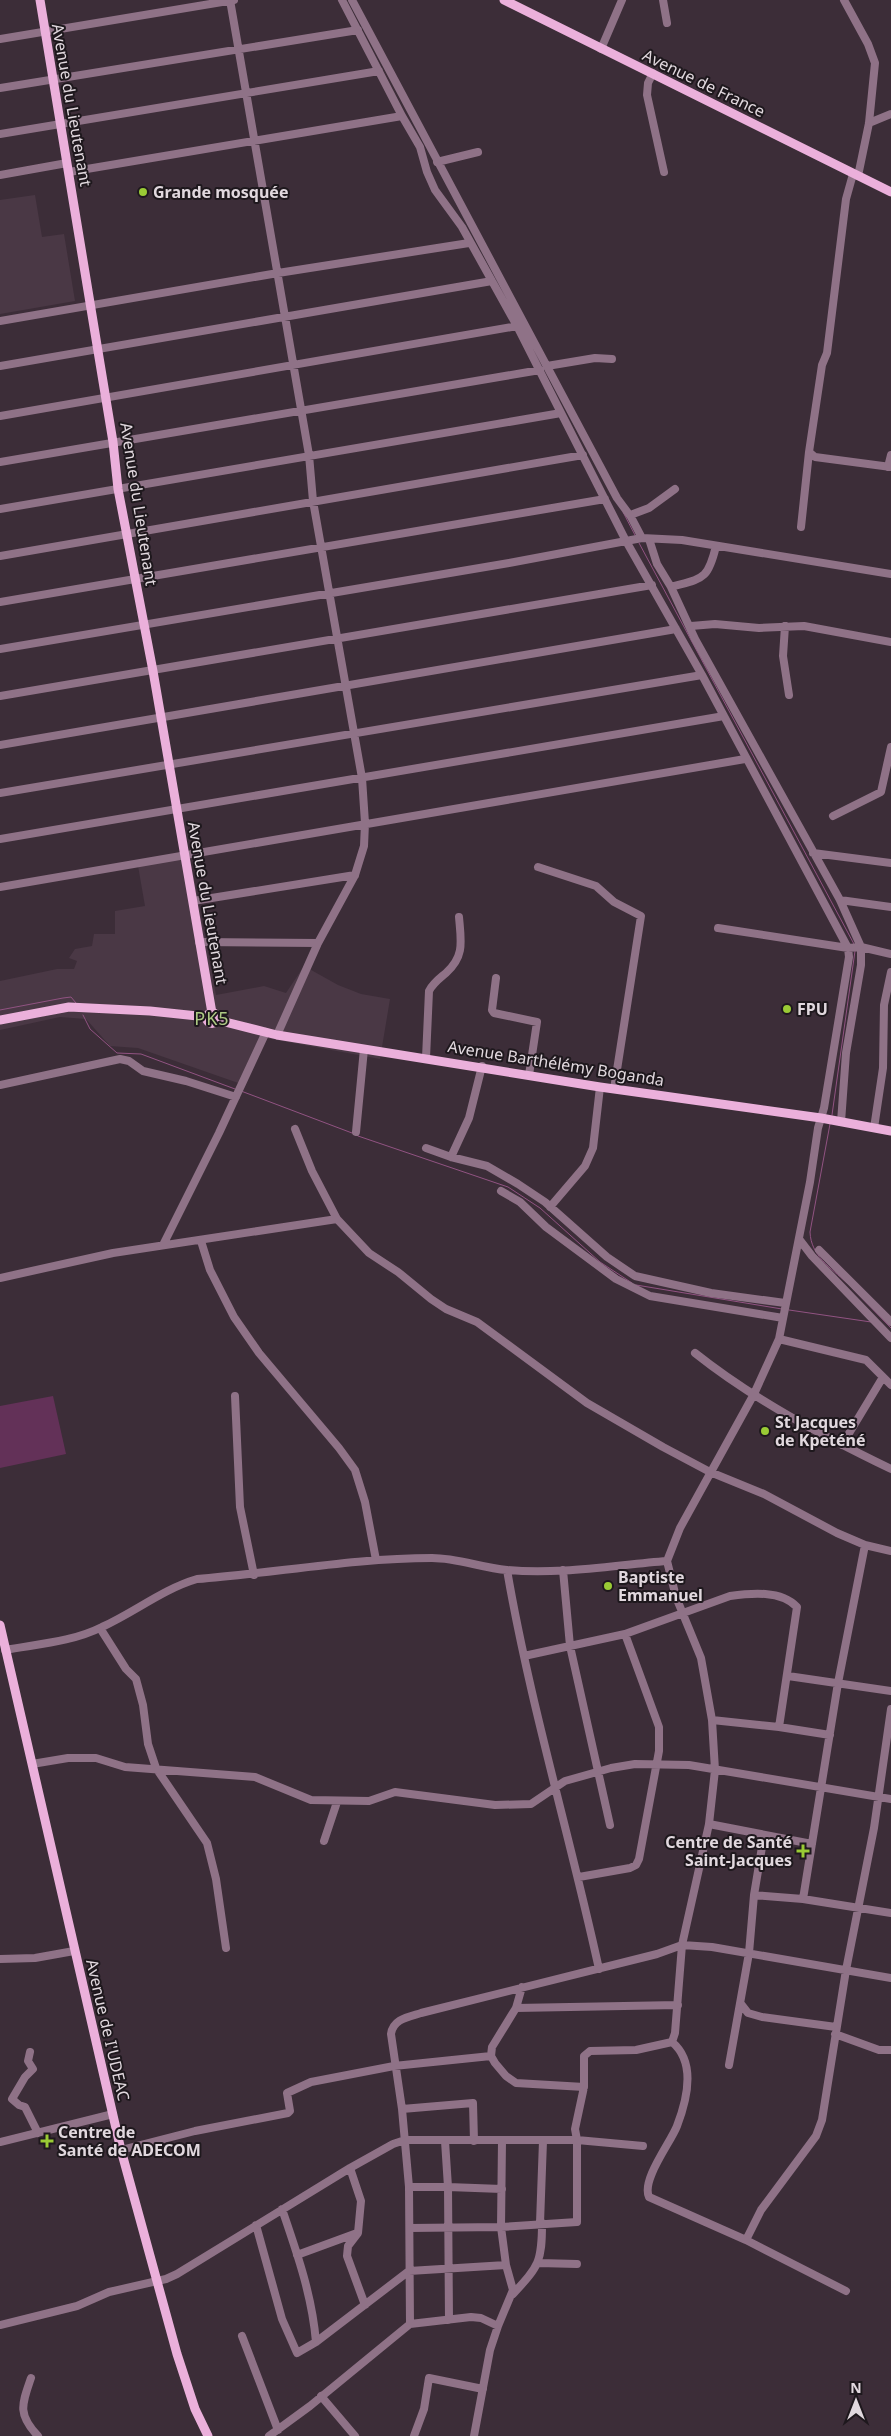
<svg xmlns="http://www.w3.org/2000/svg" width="891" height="2436" font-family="'Noto Sans',sans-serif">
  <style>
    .built { fill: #4a3845 }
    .green { fill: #633158 }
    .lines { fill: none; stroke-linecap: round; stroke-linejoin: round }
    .stream { stroke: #915382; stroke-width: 1 }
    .minor { stroke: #8f7287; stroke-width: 8 }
    .major { stroke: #ebb0db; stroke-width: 9 }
    .poi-dot { fill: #9acb35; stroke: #1e181d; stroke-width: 2 }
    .labels { text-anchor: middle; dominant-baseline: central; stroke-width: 4; stroke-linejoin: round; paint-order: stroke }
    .street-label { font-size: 16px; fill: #e1d8de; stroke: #1e181d }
    .poi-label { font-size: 16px; font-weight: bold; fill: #e1d8de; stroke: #1e181d; text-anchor: start }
    .neighbourhood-label { font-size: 18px; letter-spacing: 1px; fill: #adca83; stroke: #1e181d }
  </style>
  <rect width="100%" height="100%" fill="#3c2d38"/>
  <!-- built -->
  <path class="built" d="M35,195l7,42 22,-3 11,67 -75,13v-114z
    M189,852l27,143 48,-9 22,7 18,-27 34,19 23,9 29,5 -10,60 -114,-21 -22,47 -106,-37 -28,-2 -24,-27 -26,-2 -60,13v-49l57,-12h17l3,-8 -8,-3 6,-9 17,-3 2,-12h21v-23l30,-5 -8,-46z"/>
  <!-- green -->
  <path class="green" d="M53,1396l13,58 -66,14v-62z"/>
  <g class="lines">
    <!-- stream -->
    <path class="stream" d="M623,512l13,25
      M639,543l215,401
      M0,1010l63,-12 8,-1 5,6
      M83,1015l7,14 27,24 24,1 94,35
      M241,1091l111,42
      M832,1115l23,-164
      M830,1124l-20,108c1,24 20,35 37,51
      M358,1136l150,51 32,21 60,54 32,21
      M636,1285l146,24
      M852,1288l39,40
      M789,1310l82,12"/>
    <!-- minor -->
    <path class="minor" d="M230,0l79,455 4,46 49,277 3,45 -1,23 -9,29 -37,68 -41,92
      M342,0l60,116 18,31 7,25 8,18 27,37 55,99 109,215 76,134 146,273 1,9 -25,151 -6,20 -8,54 -31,157 -25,55 -74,134 -13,33 9,36 25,61 11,62 3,50 -6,54 -27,121 -7,88 -3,9 -36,8 -46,1 -6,5v31l-9,42 2,11v82l-76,5 -91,1
      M352,0l265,498 14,19
      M663,0l4,23
      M844,0l24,44 7,19 -6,60 -11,53
      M0,39l234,-39
      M601,49l21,-49
      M653,73l-5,10 -1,12 17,77
      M0,88l358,-58
      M869,123l22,-9
      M0,134l379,-63
      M437,162l41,-10
      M69,172l333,-56
      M853,174l-7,25 -19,154 -5,12 -13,87 6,5 76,10
      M0,175l67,-12
      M0,321l278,-48 191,-30
      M0,366l492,-85
      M547,366l48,-8 17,1
      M0,416l517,-90
      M0,462l540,-92
      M888,467l3,-12
      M0,509l561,-96
      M801,527l8,-75
      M642,538l-11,-21 2,-3 16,-6 26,-19
      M649,539l8,25 14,23 24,52 145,261 21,47v18l-15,88 -5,69
      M0,556l583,-101
      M671,587c32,-9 37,-7 45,-41
      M0,602l605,-103
      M691,626l24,-2 44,4 45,-2 87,16
      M785,626l-2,30 6,39
      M0,649l509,-86 133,-25 40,2 209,34
      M0,696l652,-111
      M0,745l676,-116
      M0,793l702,-118
      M833,816l48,-24 10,-45
      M0,839l724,-123
      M813,853l78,10
      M538,867l58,19 18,16 27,14 -27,173
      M0,887l745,-128
      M840,900l51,7
      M193,901l162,-26
      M718,928l130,20 13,-1 30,7
      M199,942l119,1
      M496,978l-4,32 2,3 43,9 -8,53
      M426,1058l3,-67c4,-8 10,-12 17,-18 19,-17 15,-32 13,-56
      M0,1085l120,-26 9,2 14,10 43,10 50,16
      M874,1128l9,-60 1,-63 7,-33
      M295,1129l17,42 25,48 32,34 29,19 33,27 15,10 31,13 110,81 76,44 47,25 54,22 73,39 28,12 26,6
      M356,1132l8,-83
      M426,1148l25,9 36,9 31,18 27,18 62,55 28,19 76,17 74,10
      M451,1157l18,-39 13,-52
      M501,1191l19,11 26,25 70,52 34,17 133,22
      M550,1207l35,-41 8,-18 7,-61
      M799,1239l13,17 79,82
      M201,1241l9,29 24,47 25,36 80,95 16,22 10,32 11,58
      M163,1245l56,-112 47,-101
      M819,1250l72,72
      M0,1278l113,-25 224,-34
      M779,1339l87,21 25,25
      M695,1353c59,47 128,83 196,116
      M235,1396l5,111 14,68
      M842,1445l41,-68
      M507,1570c23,134 63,266 92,399
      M563,1570l7,76 40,179
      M100,1628l26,41 10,10 7,26 5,39 8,24 51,75 9,36 10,69
      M5,1650c33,-6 67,-8 97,-23 33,-15 61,-38 95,-48 78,-6 157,-21 235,-21 26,0 50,10 75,12 52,5 108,-5 160,-9
      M524,1656l101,-22 105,-38c21,-3 51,-6 67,11l-18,120
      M788,1676l103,15
      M712,1720l67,7 51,8
      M32,1764l36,-6h28l29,9 130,10 56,23 58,1 26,-9 100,13 36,-1 34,-23 46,-13 24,-4 54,1 202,34
      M709,1824l103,20
      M324,1841l13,-39
      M579,1877l51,-9 6,-3 3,-6 20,-108v-24l-34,-93
      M754,1895l49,4 88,14
      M803,1899l35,-216 27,-138
      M0,1959l35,-1 39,-7
      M522,1987l-6,21 -24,39 -1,9 4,7 11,13 10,7 68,4
      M741,2004l7,9 14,4 74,10
      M516,2008l162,-3
      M835,2034l44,16h12
      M672,2042c24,20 15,58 5,84 -6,16 -36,54 -28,71l97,43 100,51
      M30,2052l-2,9 5,8 -8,8 -13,22 7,6 6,2 13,26
      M729,2065l20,-112 5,-58 10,-60
      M402,2109l71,-6 1,38
      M0,2142l113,-28
      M121,2150l74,-19 93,-18 2,-2 -3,-18 24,-11 83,-16 97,-10
      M350,2168l11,33 -3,32 -10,13 -1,10 18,49
      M409,2187h39l-3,-46
      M282,2209c15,44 30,86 34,133
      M540,2223l3,-82
      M256,2225l26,94 15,34 19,-11 93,-71 97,-6
      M746,2240l15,-30 55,-74 6,-16 24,-150 28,-142 17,-119
      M297,2255l60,-22
      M539,2263l38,1
      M513,2294c26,-28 29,-32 29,-71
      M449,2320l-1,-133 54,2
      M410,2324l-1,-137 -7,-78 -11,-75c2,-15 17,-17 30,-21l236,-59 25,-9 30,2 179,31
      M0,2325l77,-19 32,-14 57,-13 11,-5 173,-106 43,-24 12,-4h172l66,6
      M242,2336l36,94
      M31,2378c-9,26 -14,36 7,58
      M321,2396l34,40
      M269,2436l41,-30 100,-82 61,-7 10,1 17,8
      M414,2436l10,-27 5,-31 54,11
      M474,2436l16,-86 8,-24 15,-36 -7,-25 -5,-38 1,-86"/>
    <!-- major -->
    <path class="major" d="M40,0l73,442 5,47 35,182 59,342
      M504,0l387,192
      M206.5 1018a5.5 5.5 0 1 1 11 0a5.5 5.5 0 1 1-11 0Z
      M0,1020l69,-13 81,4 57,6
      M217,1020l60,15 323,52 221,31 70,13
      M0,1625l121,525 56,204 18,55 13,27"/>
  </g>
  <!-- markers -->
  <g class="poi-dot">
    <circle cx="143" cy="192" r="5"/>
    <circle cx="787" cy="1009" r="5"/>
    <circle cx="765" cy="1431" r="5"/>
    <circle cx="608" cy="1586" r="5"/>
    <path d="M800.5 1843.5h5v5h5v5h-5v5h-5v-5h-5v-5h5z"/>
    <path d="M44.5 2133.5h5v5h5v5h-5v5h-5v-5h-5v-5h5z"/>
  </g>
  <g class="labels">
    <!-- street labels -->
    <g class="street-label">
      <text transform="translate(704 83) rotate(26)">Avenue de France</text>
      <text transform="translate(72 105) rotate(80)">Avenue du Lieutenant</text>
      <text transform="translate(139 504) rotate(81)">Avenue du Lieutenant</text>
      <text transform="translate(208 903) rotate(80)">Avenue du Lieutenant</text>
      <text transform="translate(556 1063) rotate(9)">Avenue Barthélémy Boganda</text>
      <text transform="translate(108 2030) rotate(77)">Avenue de I'UDEAC</text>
    </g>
    <!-- poi labels -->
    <g class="poi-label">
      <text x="153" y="192">Grande mosquée</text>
      <text x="797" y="1009">FPU</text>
      <text x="775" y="1422">St Jacques<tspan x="775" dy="18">de Kpeténé</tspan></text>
      <text x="618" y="1577">Baptiste<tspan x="618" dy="18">Emmanuel</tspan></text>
      <text x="792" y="1842" text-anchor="end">Centre de Santé<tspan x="792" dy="18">Saint-Jacques</tspan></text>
      <text x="58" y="2132">Centre de<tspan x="58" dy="18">Santé de ADECOM</tspan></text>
    </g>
    <!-- neighbourhood labels -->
    <g class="neighbourhood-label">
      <text x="212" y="1018">PK5</text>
    </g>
  </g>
  <!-- north arrow -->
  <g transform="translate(856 2401)" stroke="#1e181d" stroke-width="4" paint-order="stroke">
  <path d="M0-4L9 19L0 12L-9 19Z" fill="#e1d8de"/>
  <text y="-8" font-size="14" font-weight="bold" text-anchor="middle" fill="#e1d8de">N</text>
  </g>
</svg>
